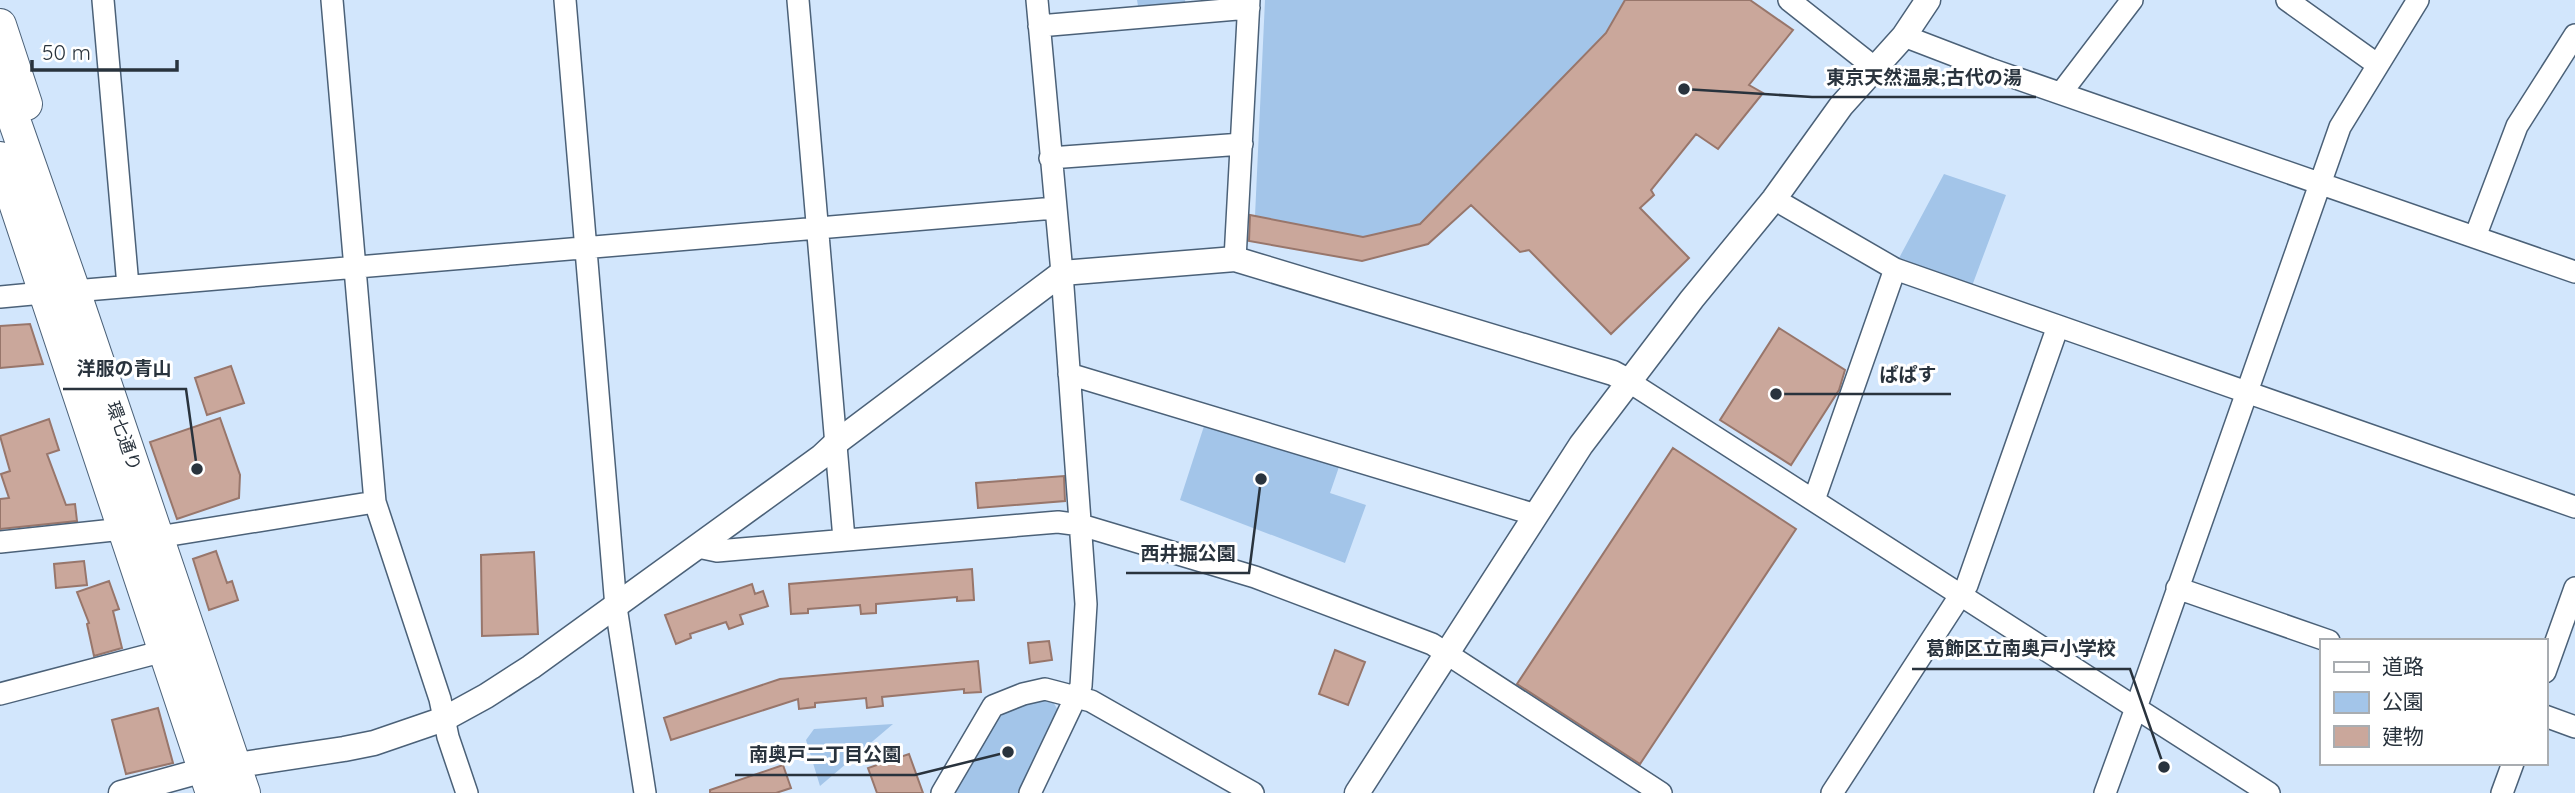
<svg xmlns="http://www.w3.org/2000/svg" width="2575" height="793" font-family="Quicksand,'Noto Sans JP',sans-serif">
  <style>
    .green { fill: #a3c5e9 }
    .building { fill: #caa79b; stroke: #98766b; stroke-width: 2 }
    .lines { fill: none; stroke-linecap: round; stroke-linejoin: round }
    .minor-casing { stroke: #4b6178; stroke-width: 24 }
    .tertiary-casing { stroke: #4b6178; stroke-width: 27 }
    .primary-casing { stroke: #4b6178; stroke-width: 34 }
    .minor { stroke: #fff; stroke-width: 21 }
    .tertiary { stroke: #fff; stroke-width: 24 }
    .primary { stroke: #fff; stroke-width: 32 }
    .labels { text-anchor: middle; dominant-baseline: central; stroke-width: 6; stroke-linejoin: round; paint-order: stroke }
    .street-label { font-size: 18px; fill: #29333d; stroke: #fff }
    .leader { fill: none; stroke: #29333d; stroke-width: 2.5 }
    .callout-dot { fill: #29333d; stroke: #fff; stroke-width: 2.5 }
    .callout-label { font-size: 19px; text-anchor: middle; font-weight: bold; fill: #29333d; stroke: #fff; stroke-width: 6; stroke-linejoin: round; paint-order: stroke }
  </style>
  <rect width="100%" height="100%" fill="#d2e6fc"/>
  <!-- green -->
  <path class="green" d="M1137,0h48l1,8 -47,4z
    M1265,0h360l-19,33 -186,191 -57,13 -108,-21z
    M1944,174l62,21 -34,91 -74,-26z
    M1205,423l135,41 -10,29 36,12 -21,58 -165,-63z
    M1052,700l7,12 -41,81h-66c15,-25 33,-68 57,-83 12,-9 29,-9 43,-10z
    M893,724l-73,62 -14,-46 8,-11z"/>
  <!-- building -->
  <path class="building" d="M1625,0h125l43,30 -44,55 14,8 -45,56 -22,-15 -45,56 3,5 -14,13 49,50 -78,76 -82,-84 -9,2 -49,-47 -43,39 -66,17 -113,-20 1,-26 113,22 57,-13 186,-191z
    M30,324l13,40 -43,4v-42z
    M1779,328l66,42 -6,20 -48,75 -71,-45z
    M231,366l13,37 -37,12 -12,-37z
    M220,418l20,57 -1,23 -62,21 -27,-77z
    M49,419l10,31 -12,4 19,51 9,-1 2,17 -77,8v-30l9,-1 -8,-24 9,-3 -10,-35z
    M1673,448l123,81 -156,235 -123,-80z
    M1064,476l1,25 -87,7 -2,-25z
    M216,551l11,32 5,-2 6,19 -29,10 -16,-51z
    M534,552l4,82 -56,2 -1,-81z
    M84,561l3,24 -31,3 -2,-24z
    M972,569l2,31 -17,1v-4l-81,7v9l-15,1 -1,-9 -52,4v4l-17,1 -2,-30z
    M109,581l10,28 -6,2 9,37 -28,8 -7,-32 2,-1 -12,-31z
    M752,584l3,10 8,-3 5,15 -28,9 3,9 -14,5 -3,-7 -36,12 1,4 -15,6 -11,-29z
    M1049,641l3,19 -22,3 -2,-20z
    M1335,650l30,12 -17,43 -29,-11z
    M978,661l3,31 -17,1v-4l-82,8 1,9 -16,2 -1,-10 -51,5v4l-16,2 -1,-10 -127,41 -7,-22 116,-39z
    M158,708l15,55 -47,11 -14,-54z
    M909,754l14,39h-46l-9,-25z
    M783,765l8,23 -15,5h-66v-3z"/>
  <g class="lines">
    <defs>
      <path id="minor" d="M103,0l25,286
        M332,0l43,502 65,197 8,38 19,56
        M565,0l51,607 29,186
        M798,0l46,539
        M1789,0l86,68
        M2287,0l91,65
        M1039,26l210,-18
        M1904,36l86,33 585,203
        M2061,93l71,-93
        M1050,158l192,-14
        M1774,199l121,70
        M2475,237l42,-111 58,-91
        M1235,259l14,-259
        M74,291l981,-83
        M0,297l43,-4
        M2058,326l517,181
        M1069,374l467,141
        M1628,381l508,327 204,-581 78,-127
        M1814,500l81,-231 163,57 -91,259 -135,208
        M158,537l217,-35
        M0,542l123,-13
        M698,547l19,4 341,-29 23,3 174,52 177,67 229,149
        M2177,588l152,53
        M2545,672l30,-84
        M0,694l164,-43
        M2545,716l30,11
        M942,793l51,-87 30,-12 22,-5 46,12 162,92
        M1030,793l51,-107 5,-82 -24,-331 -25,-273
        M2105,793l31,-85 133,85
        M2502,793l11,-30"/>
      <path id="tertiary" d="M121,793l83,-23 140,-21 30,-6 70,-24 42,-23 45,-29 290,-210 16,-15 225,-169 173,-14 378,114 15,8
        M1357,793l224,-348 111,-146 82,-100 67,-93 63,-70 24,-36"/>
      <path id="primary" d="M0,25l26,79
        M0,80l74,211 170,502
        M0,158l212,635"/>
    </defs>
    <!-- minor casing -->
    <use href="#minor" class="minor-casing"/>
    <!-- tertiary casing -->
    <use href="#tertiary" class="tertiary-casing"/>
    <!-- primary casing -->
    <use href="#primary" class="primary-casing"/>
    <!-- minor -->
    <use href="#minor" class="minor"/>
    <!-- tertiary -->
    <use href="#tertiary" class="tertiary"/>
    <!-- primary -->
    <use href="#primary" class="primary"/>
  </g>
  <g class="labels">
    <!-- street labels -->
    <g class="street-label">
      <text transform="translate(124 436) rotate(71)">環七通り</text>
    </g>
  </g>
  <!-- callouts -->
  <path class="leader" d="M1684 89L1812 97H2036M197 469L186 389H63M1776 394L1866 394H1951M1261 479L1249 573H1126M2164 767L2130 669H1912M1008 752L915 775H735"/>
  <g class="callout-dot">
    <circle cx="1684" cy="89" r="7"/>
    <circle cx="197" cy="469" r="7"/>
    <circle cx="1776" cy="394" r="7"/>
    <circle cx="1261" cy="479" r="7"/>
    <circle cx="2164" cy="767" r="7"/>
    <circle cx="1008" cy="752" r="7"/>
  </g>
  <g class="callout-label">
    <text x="1924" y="84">東京天然温泉;古代の湯</text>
    <text x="124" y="375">洋服の青山</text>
    <text x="1908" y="381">ぱぱす</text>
    <text x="1188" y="560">西井掘公園</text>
    <text x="2021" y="655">葛飾区立南奥戸小学校</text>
    <text x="825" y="761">南奥戸二丁目公園</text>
  </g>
  <!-- legend -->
  <rect x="2320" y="639" width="228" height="126" fill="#ffffff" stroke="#a9adb1" stroke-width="2"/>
  <rect x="2334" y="662" width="35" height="10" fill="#ffffff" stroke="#a9adb1" stroke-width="2"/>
  <text x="2382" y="674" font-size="21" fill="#29333d">道路</text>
  <rect x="2334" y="692" width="35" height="21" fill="#a3c5e9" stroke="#a9adb1" stroke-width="2"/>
  <text x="2382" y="709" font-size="21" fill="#29333d">公園</text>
  <rect x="2334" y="726" width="35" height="21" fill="#caa79b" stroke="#a9adb1" stroke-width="2"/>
  <text x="2382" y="744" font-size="21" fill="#29333d">建物</text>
  <!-- scale -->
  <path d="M32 60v10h145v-10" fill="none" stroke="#29333d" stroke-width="3.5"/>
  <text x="42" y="60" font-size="21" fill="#29333d" stroke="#ffffff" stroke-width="5" paint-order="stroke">50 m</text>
</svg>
